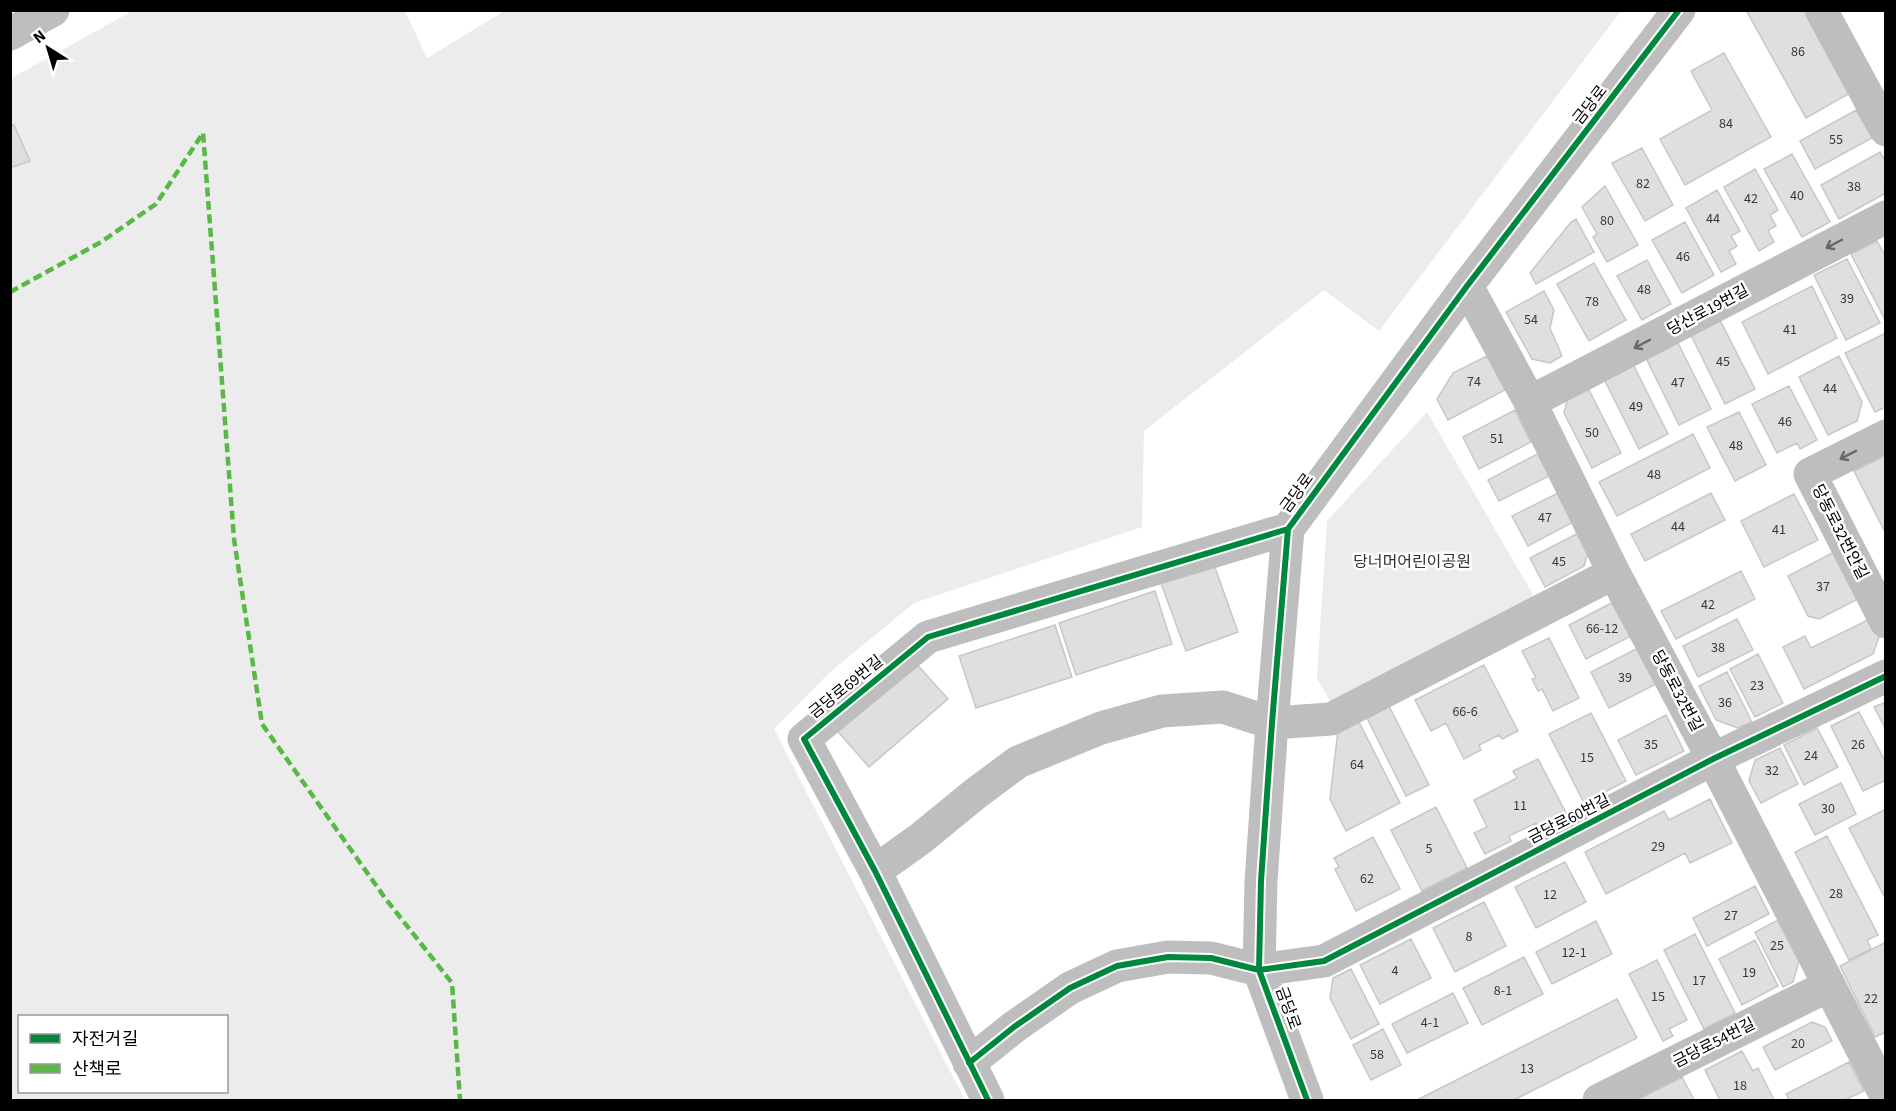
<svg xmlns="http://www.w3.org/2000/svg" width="1896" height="1111" font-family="'Source Sans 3','Noto Sans KR',sans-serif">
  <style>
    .green { fill: #ececec; fill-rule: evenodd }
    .building { fill: #dfdfdf; stroke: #c7c7c7; stroke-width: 1.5 }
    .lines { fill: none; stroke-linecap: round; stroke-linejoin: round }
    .minor { stroke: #bebebe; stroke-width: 33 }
    .quiet { stroke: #58b947; stroke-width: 4.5; stroke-dasharray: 9 4.5; stroke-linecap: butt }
    .cycleway-casing { stroke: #fff; stroke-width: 10 }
    .cycleway { stroke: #00873e; stroke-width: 6 }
    .oneway { stroke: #686868 }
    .labels { text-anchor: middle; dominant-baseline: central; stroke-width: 5; stroke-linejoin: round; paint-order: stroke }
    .number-label { font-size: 14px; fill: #383838 }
    .street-label { font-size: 16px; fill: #000; stroke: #fff }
    .park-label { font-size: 16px; fill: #333; stroke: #fff }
  </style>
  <rect width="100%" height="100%" fill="#fff"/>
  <!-- green -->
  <path class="green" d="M134,10l271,1 22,47 79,-48 1115,1 -242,320 -55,-41 -180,141 -2,96 -228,76 -85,70 -55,56 191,371h-954l-1,-1021zM20,1016h206v76h-206z
    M1427,412l108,186 -204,105 -14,-25 10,-157z"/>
  <!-- building -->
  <path class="building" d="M1746,10h58l46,83 -44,25z
    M1724,53l47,84 -86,48 -25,-46 52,-29 -21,-39z
    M1856,110l16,28 -57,31 -15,-28z
    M14,125l16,36 -20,7v-42z
    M1642,148l31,57 -28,16 -33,-58z
    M1880,152l6,10 -2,32 -45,25 -18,-34z
    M1792,154l38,68 -28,15 -38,-68z
    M1755,169l23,41 -8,5 6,11 -8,4 6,12 -15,9 -35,-64z
    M1605,186l33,59 -31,17 -14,-25 4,-3 -15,-27z
    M1717,190l23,41 -9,5 6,10 -8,5 7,13 -15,8 -35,-64z
    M1576,219l18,33 -58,32 -6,-11 41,-51z
    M1685,222l29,53 -32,18 -30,-53z
    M1877,241l9,16 -1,63 -34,-66z
    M1847,259l33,64 -34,17 -32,-65z
    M1647,260l24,44 -29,16 -25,-44z
    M1594,263l32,57 -37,21 -32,-57z
    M1812,286l25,52 -69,36 -26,-52z
    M1544,291l10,19 -4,18 12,28 -12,7 -18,-4 -26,-47z
    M1720,320l35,69 -30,15 -34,-69z
    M1886,333v74l-11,5 -30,-59z
    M1677,341l34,68 -32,16 -33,-67z
    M1487,356l18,34 -57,30 -11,-21 16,-26z
    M1839,356l23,46 -5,19 -29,14 -29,-58z
    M1633,364l35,70 -29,15 -35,-70z
    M1789,386l28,54 -17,9 -3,-6 -20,10 -25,-49z
    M1588,388l33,65 -29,15 -28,-55 4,-16z
    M1515,410l16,32 -52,27 -16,-32z
    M1739,412l27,53 -31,16 -28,-54z
    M1693,434l17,34 -93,48 -18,-34z
    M1541,452l12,22 -54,27 -11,-21z
    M1886,455v79l-32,-63z
    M1562,491l15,29 -49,26 -16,-30z
    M1711,493l14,27 -80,41 -14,-27z
    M1794,494l24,46 -54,27 -23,-46z
    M1584,530l7,13 -7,23 -39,21 -15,-29z
    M1834,552l24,47 -39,20 -11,-3 -20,-40z
    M1212,559l26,73 -52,19 -27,-73z
    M1741,571l14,28 -79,40 -15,-28z
    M1155,591l17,53 -96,31 -17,-52z
    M1617,600l18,34 -49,25 -17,-34z
    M1737,619l16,31 -55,27 -15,-31z
    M1870,619l9,18 -6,17 -69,35 -21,-42 22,-11 6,12z
    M1055,625l17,52 -96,31 -17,-52z
    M1549,638l30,60 -26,13 -11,-22 -4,2 -6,-12 4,-1 -14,-27z
    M1640,647l18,36 -49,25 -18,-36z
    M1758,654l25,49 -28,14 -25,-48z
    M912,659l36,40 -79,68 -35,-40z
    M1484,665l34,66 -16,8 -3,-4 -20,10 2,5 -17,9 -18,-36 -15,8 -16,-31z
    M1727,672l25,50 -14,6 -22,-8 -17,-34z
    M1886,702v28l-12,-23z
    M1389,706l40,79 -23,11 -39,-78z
    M1859,712l27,51v17l-23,11 -32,-65z
    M1591,713l35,68 -42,22 -35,-69z
    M1666,715l18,36 -48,24 -18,-35z
    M1358,720l42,83 -54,28 -16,-32 8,-69z
    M1817,728l21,39 -34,18 -20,-40z
    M1780,748l18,36 -37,19 -12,-22 6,-21z
    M1538,759l28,54 -28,14 -2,-4 -27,13 2,5 -26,13 -11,-21 13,-6 -13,-27 43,-22 -4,-7z
    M1841,783l15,31 -41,21 -16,-31z
    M1710,799l22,44 -42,20 -5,-10 -79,41 -21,-42 79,-41 5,9z
    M1436,807l31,61 -45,23 -31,-61z
    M1886,809v91l-37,-72z
    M1827,836l51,99 -11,5 4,9 -22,11 -54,-108z
    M1373,837l27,52 -44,22 -21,-42 4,-2 -5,-9z
    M1565,862l21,40 -50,26 -21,-41z
    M1755,886l14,28 -62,32 -14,-28z
    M1484,902l22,44 -51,26 -22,-44z
    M1778,920l21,41 -6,21 -10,5 -28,-55z
    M1596,921l16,33 -60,30 -16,-32z
    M1695,934l40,79 -31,16 -40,-79z
    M1411,939l20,39 -51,26 -20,-39z
    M1755,940l23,46 -36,19 -23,-46z
    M1886,942v90l-11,5 -35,-71z
    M1524,957l19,37 -61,31 -19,-37z
    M1657,960l30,60 -18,9 4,7 -10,5 -34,-67z
    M1351,969l28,55 -28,15 -21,-41 3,-20z
    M1453,993l15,30 -61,30 -15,-29z
    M1617,999l20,39 -123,62h-97z
    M1812,1022l13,5 7,14 -57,29 -12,-23z
    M1383,1029l18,36 -30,15 -18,-35z
    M1742,1051l11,20 5,-3 16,32h-54l-15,-30z
    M1849,1062l15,29 -19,9h-56l-3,-6z
    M1682,1077l12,23h-57z"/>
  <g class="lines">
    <!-- minor -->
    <path class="minor" d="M1821,10l65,120
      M10,34l43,-24
      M1467,286l63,116 84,171 99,186 173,337
      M1530,402l356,-185
      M1886,436l-76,38 76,148
      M875,871l45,-32 55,-45 43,-32 83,-34 61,-17 61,-4 49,16 59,-4 283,-146
      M969,1063l45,-36 56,-39 47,-22 51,-9 43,1 48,12 65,-9 389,-202 173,-83
      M988,1100l-113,-229 -71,-132 124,-102 360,-108
      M1307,1100l-48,-130 2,-89 11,-158 16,-194 179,-243 212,-276
      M1599,1100l229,-114"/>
    <!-- quiet -->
    <path class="quiet" d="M10,292l91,-50 55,-38 47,-71 31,406 28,185 123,174 67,85 8,117"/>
    <defs>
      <path id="cycleway" d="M969,1063l45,-36 56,-39 47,-22 51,-9 43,1 48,12 65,-9 389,-202 173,-83
        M988,1100l-113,-229 -71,-132 124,-102 360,-108
        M1307,1100l-48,-130 2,-89 11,-158 16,-194 179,-243 212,-276"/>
    </defs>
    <!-- cycleway casing -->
    <use href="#cycleway" class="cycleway-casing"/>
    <!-- cycleway -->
    <use href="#cycleway" class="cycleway"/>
  </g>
  <!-- one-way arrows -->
  <defs><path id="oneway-shaft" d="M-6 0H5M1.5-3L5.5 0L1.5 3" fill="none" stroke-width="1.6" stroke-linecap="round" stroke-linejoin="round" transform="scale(1.5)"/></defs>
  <g class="oneway">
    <use href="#oneway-shaft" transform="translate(1834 244) rotate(152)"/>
    <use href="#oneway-shaft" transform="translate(1642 344) rotate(152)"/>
    <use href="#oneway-shaft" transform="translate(1848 455) rotate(153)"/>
  </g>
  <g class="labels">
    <!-- number labels -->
    <g class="number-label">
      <text x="1798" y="52">86</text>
      <text x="1726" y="124">84</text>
      <text x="1836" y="140">55</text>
      <text x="1643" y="184">82</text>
      <text x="1854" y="187">38</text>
      <text x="1797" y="196">40</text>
      <text x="1751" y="199">42</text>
      <text x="1713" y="219">44</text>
      <text x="1607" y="221">80</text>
      <text x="1683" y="257">46</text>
      <text x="1644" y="290">48</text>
      <text x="1847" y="299">39</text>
      <text x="1592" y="302">78</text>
      <text x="1531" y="320">54</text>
      <text x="1790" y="330">41</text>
      <text x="1723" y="362">45</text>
      <text x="1474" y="382">74</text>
      <text x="1678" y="383">47</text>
      <text x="1830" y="389">44</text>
      <text x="1636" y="407">49</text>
      <text x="1785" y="422">46</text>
      <text x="1592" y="433">50</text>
      <text x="1497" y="439">51</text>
      <text x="1736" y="446">48</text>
      <text x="1654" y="475">48</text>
      <text x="1545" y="518">47</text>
      <text x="1678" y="527">44</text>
      <text x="1779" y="530">41</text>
      <text x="1559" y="562">45</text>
      <text x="1823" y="587">37</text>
      <text x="1708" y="605">42</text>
      <text x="1602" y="629">66-12</text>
      <text x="1718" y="648">38</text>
      <text x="1625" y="678">39</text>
      <text x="1757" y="686">23</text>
      <text x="1725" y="703">36</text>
      <text x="1465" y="712">66-6</text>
      <text x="1651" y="745">35</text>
      <text x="1858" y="745">26</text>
      <text x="1811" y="756">24</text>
      <text x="1587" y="758">15</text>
      <text x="1357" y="765">64</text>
      <text x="1772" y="771">32</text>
      <text x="1520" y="806">11</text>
      <text x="1828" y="809">30</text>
      <text x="1658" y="847">29</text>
      <text x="1429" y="849">5</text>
      <text x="1367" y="879">62</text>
      <text x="1836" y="894">28</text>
      <text x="1550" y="895">12</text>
      <text x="1731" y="916">27</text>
      <text x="1469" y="937">8</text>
      <text x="1777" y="946">25</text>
      <text x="1574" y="953">12-1</text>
      <text x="1395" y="971">4</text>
      <text x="1749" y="973">19</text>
      <text x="1699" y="981">17</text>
      <text x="1503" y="991">8-1</text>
      <text x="1658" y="997">15</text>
      <text x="1871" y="999">22</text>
      <text x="1430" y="1023">4-1</text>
      <text x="1798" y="1044">20</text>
      <text x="1377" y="1055">58</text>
      <text x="1527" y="1069">13</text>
      <text x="1740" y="1086">18</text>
    </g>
    <!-- street labels -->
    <g class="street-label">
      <text transform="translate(1590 105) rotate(-52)">금당로</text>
      <text transform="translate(1708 310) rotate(-28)">당산로19번길</text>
      <text transform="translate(1297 493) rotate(-54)">금당로</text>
      <text transform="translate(1840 532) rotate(63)">당동로32번안길</text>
      <text transform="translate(846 687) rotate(-39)">금당로69번길</text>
      <text transform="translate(1677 691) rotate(62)">당동로32번길</text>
      <text transform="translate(1569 819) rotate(-27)">금당로60번길</text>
      <text transform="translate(1288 1008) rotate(70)">금당로</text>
      <text transform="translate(1714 1043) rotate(-27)">금당로54번길</text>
    </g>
    <!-- park labels -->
    <g class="park-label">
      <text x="1412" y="562">당너머어린이공원</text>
    </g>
  </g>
  <!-- border -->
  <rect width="1896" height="1111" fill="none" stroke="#000000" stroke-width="24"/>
  <!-- legend -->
  <rect x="18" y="1015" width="210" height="78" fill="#ffffff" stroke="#999999" stroke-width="1.5"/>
  <rect x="30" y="1034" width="30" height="9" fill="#00873e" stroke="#999999" stroke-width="1.5"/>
  <text x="72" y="1045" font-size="18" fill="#000000">자전거길</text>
  <rect x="30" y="1064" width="30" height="9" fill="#58b947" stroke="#999999" stroke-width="1.5"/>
  <text x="72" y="1075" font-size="18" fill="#000000">산책로</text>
  <!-- north arrow -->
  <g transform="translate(48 48) rotate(323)" stroke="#ffffff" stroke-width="4.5" paint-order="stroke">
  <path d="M0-4.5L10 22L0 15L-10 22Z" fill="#000000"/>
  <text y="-9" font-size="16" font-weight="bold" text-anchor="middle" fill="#000000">N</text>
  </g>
</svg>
